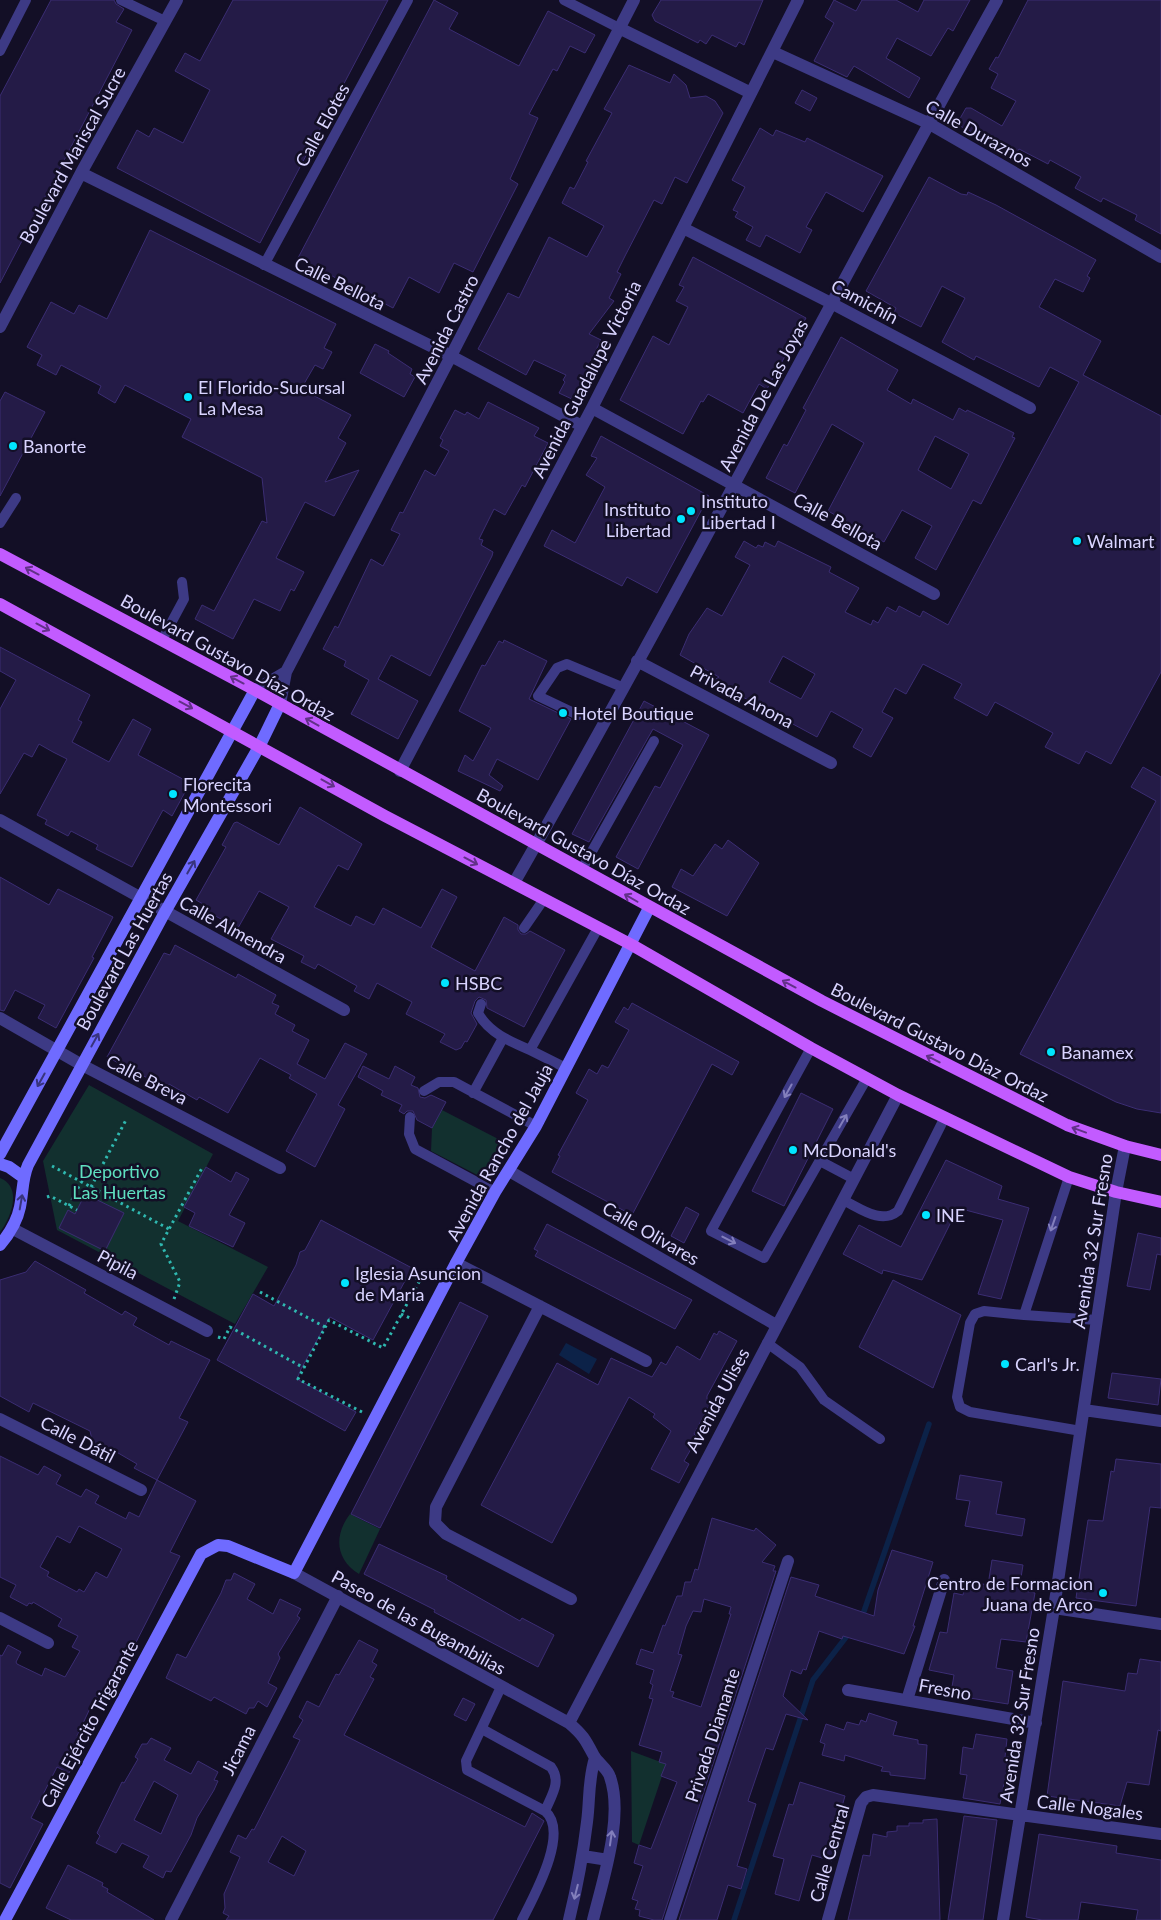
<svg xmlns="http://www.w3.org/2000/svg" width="1161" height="1920" font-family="Lato,sans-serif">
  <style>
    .green { fill: #12302f }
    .water { fill: #0c2248 }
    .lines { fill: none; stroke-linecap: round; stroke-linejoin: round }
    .stream { stroke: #0c2248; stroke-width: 5.5 }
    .building { fill: #241b47; stroke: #3b2d73; fill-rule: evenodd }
    .path { stroke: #2fb8b0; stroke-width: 3; stroke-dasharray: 2.5 4; stroke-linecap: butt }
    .lane { stroke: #3d3a85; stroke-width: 10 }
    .street { stroke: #3d3a85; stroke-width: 12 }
    .secondary { stroke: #6f6bff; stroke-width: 12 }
    .primary { stroke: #c25bff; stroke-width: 12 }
    .oneway { stroke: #623188 }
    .oneway2 { stroke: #38347d }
    .oneway3 { stroke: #837fbc }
    .poi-dot { fill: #00e5ff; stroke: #130f26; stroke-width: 2 }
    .labels { text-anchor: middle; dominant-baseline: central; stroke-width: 5; stroke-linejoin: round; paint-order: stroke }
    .street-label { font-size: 18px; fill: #d9d4ff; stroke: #130f26 }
    .poi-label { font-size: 18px; fill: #d9d4ff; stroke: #130f26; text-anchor: start }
    .park-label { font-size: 18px; fill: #5fe0c0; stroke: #130f26 }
  </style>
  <rect width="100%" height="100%" fill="#130f26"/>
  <!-- green -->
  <path class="green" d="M89,1085l124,69 -35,67 90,46 -33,57 -178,-94 -14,-69z
    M442,1110l62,32 -19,37 -54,-28 1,-23z
    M0,1178c23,9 11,40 0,54z
    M350,1514l30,15 -21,45c-24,-15 -25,-39 -9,-60z
    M631,1751l35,13 -27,81 -7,-3z"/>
  <!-- water -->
  <path class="water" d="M566,1343l31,16 -8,15 -30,-19z"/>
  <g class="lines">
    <!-- stream -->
    <path class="stream" d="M862,1617l67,-193
      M734,1920l79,-240 37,-48"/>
  </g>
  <!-- building -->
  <path class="building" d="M51,0h63l2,4 8,5 -8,13 16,8 -132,253v-187z
    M233,0h155l-128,243 -143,-75 20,-38 12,7 5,-9 29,15 27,-53 -35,-19 10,-18 15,8z
    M434,0l24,13 -9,16 70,37 29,-55 47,24 -10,18 -15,-7 -13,25 -4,-2 -24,45 9,4 -28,61 8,5 -45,88 -19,-9 -15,30 -30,-16 -16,31 -95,-50z
    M661,0h102l-19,45 -5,-3 -3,5 -24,-12 -6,9 -6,-4 -2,3 -43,-22 -3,-6z
    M834,0l22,11 6,-11h34l22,12 6,-12h46l-17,31 -5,-3 -17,28 -34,-18 -11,20 34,20 -11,20 -55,-32 -7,11 -33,-16 20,-38 -9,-6z
    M1028,0h133v234l-26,-14 2,-5 -34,-17 -2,4 -26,-14 6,-11 -31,-17 -2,4 -29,-15 -3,5 -56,-28 -2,-4 8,-14h5l31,18 14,-25 -25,-13 7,-14 -9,-5 7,-12 2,1z
    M629,65l41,18 4,-9 12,11 4,13 16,-2 9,5 8,12 -36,70 -12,-6 -13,27 -8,-4 -29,56 -8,16 4,2 -12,24 5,3 -25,33 12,6 -15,30 3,1 -15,29 -15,-7 6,-11 -2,-2 3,-5 -32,-15 -8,15 -48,-26 30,-56 11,5 30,-61 38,20 17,-31 -42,-23 8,-16 4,2 14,-27 -2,-1 26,-48 -8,-4z
    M802,90l15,8 -7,13 -15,-8z
    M760,128l13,8 3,-6 29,12 2,-4 76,38 -20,36 -37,-20 -20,35 6,3 -12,23 -34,-18 -6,12 -14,-7 7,-13 -18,-10 3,-5 -5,-2 12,-23 -13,-7z
    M929,177l32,17 6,1 1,-3 28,13 100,55 -9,16 3,2 -7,14 -28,-13 -16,28 62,34 -18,34 78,41v256l-50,92 -25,-13 -7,13 -34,-17 8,-14 -58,-31 -8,14 -33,-18 8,-14 -39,-20 -17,30 -11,-6 -13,24 11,6 -22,39 -18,-10 10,-18 -32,-18 -14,26 -104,-56 6,-4 -39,-22 9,-21 18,-26 15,8 28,-51 -15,-8 9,-16 12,7 2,-3 5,2 2,-5 10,5 3,-6 53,26 -2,5 30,16 -14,24 26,13 2,-5 5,3 9,-16 9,5 3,-6 21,11 3,-6 25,14 131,-243 -29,-15 -11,20 -63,-31 -2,4 -32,-18 23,-44 -23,-12 -21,41 -27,-14 2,-5 -30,-17zM783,656l32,18 -14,25 -32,-17z
    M150,230l186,94 -12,24 8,4 -9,17 -8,-4 -14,24 50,26 -13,23 8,5 -21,39 34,-12 -25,46 -29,-14 -29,56 28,14 -10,19 -3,-2 -11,22 -26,-12 -21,40 -38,-20 7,-14 12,6 48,-90 5,2 -5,-45 -80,-41 9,-18 -66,-34 -10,18 -17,-10 3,-7 -40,-21 -5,10 -19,-10 5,-10 -15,-8 24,-45 23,12 5,-9 28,14z
    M693,257l113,61 -39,71 -8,-5 -16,29 -35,-19 -5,8 -2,-1 -18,33 -63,-34 33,-64 16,9 19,-38 -12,-6 8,-14 -5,-2z
    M841,337l57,33 -11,20 24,14 2,-5 40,21 6,-12 7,4 1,-2 47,23 -2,4 3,1 -34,66 -8,-4 -37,70 -21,-12 17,-32 -30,-16 -18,32 -56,-31 36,-68 -32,-19 -37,69 -29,-15 18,-34 3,2 19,-36 -3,-2zM935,436l34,18 -18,35 -33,-19z
    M375,344l14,7 -1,2 24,16 -2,5 5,3 -11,20 -44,-24z
    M5,392l40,20 -45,84v-95z
    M488,402l51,26 -5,8 14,7 -23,44 -3,-2 -17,30 -11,-6 -15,30 4,1 -2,5 12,7 -1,4 -62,120 -39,-21 -13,24 40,22 -20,38 -47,-25 18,-34 -25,-14 2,-5 -23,-12 12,-23 3,2 33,-69 12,7 17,-32 -9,-4 9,-18 3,1 22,-43 10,6 14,-25 -9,-5 3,-6 -3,-2 15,-28 10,5 2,-3 12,7z
    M601,436l108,60 -52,97 -30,-16 -5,9 -78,-40 8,-16 23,13 30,-56 -19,-12 11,-17 -6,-2z
    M504,640l43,21 -18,38 42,20 -33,61 -41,-21 -8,16 14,11 -3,5 -42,-20 7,-16 8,6 18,-33 -32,-17 23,-46 3,1 14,-25 4,2z
    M0,647l90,48 -12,25 4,2 -10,20 37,20 24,-43 18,10 -13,26 52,28 -18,33 -9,-6 -31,57 -36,-18 2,-4 -27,-14 -3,5 -15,-8 -8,-4 2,-4 -10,-5 30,-56 -14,-7 -14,-8 -7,13 -8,-4 -24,41v-85l16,-29 -16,-9z
    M644,701l65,34 -71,134 -22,-12 39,-71 5,2 23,-43 -30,-16 -64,113 -17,-8z
    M1143,767l18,10v336l-24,-4 -21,-7 -96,-48 136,-253 -25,-14z
    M300,807l62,37 -14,26 -10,-5 -24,42 37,19 5,-10 18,9 9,-17 38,20 21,-39 15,8 -26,50 44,24 29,-54 14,8v5l3,4h5l4,-3 35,19 -41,77 -37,-19 -1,-8 -7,-3 -4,4 -4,12 6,11 -10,18 -2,-1 -4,7 -5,2 -16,-8 5,-8 -39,-20 6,-12 -35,-19 -8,16 -15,-8 3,-5 -39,-22 -3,5 -14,-7 3,-6 -33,-17 18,-32 -30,-16 -21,37 -32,-17 2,-4 -12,-7 30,-53 -4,-2 12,-22 3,-1 42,23z
    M728,840l31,23 -32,53 -55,-29 9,-18 12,7 22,-32 7,5z
    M0,877l49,28 9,-16 55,28 -21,40 2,1 -38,70 -18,-10 7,-13 -30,-15 -11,21 -4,-1z
    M175,945l61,33 2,-4 38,21 -4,8 7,3 -4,8 20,11 -3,6 17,9 -12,24 28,15 20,-36 22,11 -29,51 7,4 -30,58 -29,-16 31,-57 -28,-16 2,-3 -31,-17 -32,55 -29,-16 -2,3 -28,-16 -2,4 -60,-31 57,-104 6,2z
    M632,1003l107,59 -7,13 -20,-11 -80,151 -80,-43 8,-16 -2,-1 30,-55 -12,-7 13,-24 8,5 5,-9 6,3 21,-38 -14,-8 9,-15 4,3z
    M363,1066l26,13 6,-13 20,11 -4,8 7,3 2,9 5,1 6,-3 15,7 -14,26 -15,-8 -4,-9h-6l-3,3 -5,-3 3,-6 -21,-10 2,-4 -25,-14z
    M801,1093l32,16 -49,97 -32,-15z
    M946,1160l56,26 -4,13 31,9 -28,91 -23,-5 25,-74 -45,-12 -36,72 -39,-10 -1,4 -39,-20 16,-29 42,22z
    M206,1167l25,15 5,-10 13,7 -20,36 16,8 -12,24 -44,-21 6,-13 -11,-6z
    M85,1194l39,19 -19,38 -46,-23 9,-18 7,4z
    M686,1207l13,7 -15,29 -13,-7z
    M321,1220l91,48 -39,72 -43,-23 -29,52 -4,10 59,33 -11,19 -128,-71 36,-66 21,12 22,-41 4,-13 5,-2z
    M547,1224l145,76 -17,29 -140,-73 3,-5 -4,-2z
    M1138,1233l23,5v17l-4,-1 -7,36 -23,-4z
    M35,1261l51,29 -2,3 38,22 3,-4 12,7 -4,7 36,20 2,-4 39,19 -31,58 9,4 -31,58 -23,-12 3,-4 -24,-14 -2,3 -18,-9 -3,-13 -57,-28 -4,9 -29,-16v-116l26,-8z
    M893,1280l68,35 -28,73 -74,-41z
    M460,1302l28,14 -108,212 -29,-14z
    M719,1331l18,10 -30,55v3l4,3 -17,32 4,3 -14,24 5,3 -10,19 -28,-14 20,-38 -18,-14 2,-3 -26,-17 -77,146 -71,-38 76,-142 41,22 13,-27 41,19 9,-15 5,3 11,-19 23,14 14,-27 3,2z
    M1112,1373l49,6 -3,26 -50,-7z
    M0,1456l38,19 6,-9 17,9 -5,9 25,13 5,-8 13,7 -4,7 31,16 3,-7 10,5 18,-37 39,21 -26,51 10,4 -77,151 -10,-5 -16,34 9,4 -17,33 -12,-6 -26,51 12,6 -33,64 -10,-5v-228l2,1 6,-11 13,7 -5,10 1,2 25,12 3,-8 20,9 15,-26 -8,-4 6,-11 -20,-10 4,-7 -29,-17 -1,2 -3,-1 -2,3 -17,-9 6,-12 -16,-8zM79,1526l43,23 -15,29 -11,-6 -12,20 -5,-3 -2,3 -30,-16 2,-4 -9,-5 17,-31 13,7z
    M1116,1459l45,5v44l-11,-1 -14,99 -60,-8 12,-78 15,1 8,-50 3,1z
    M960,1475l42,7 -6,32 29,5 -3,17 -57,-10 5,-25 -14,-2z
    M712,1518l42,13 2,-3 20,17 -14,17 13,4 -2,5h3l-114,349h-8l-15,-4 1,-6 -5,-1 3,-8 -6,-2 11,-33 -9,-3 5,-18 12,4 26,-67 -16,-6 5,-12 -7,-2 3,-10 -23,-7 14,-46 -4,-1 4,-13 -3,-2 4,-13 -18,-6 5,-15 12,4 10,-28 2,1 12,-30h5l3,-14h6l4,-13 3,1zM704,1599l27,8 -2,7h2l-30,93 -29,-10 2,-5 -4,-1 12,-36 -4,-1 8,-28 7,-15 8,1z
    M379,1544l68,32 -1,3 74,42 2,-3 32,17 -16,32 -104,-55 1,-2 -71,-36z
    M892,1550l41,12 -20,64h2l-11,28 -61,-18 -1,3 -23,-8 -13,39 -3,-1 -2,5 -10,-4 -8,26 25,24 -22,-6 -13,36 -7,-2 -18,53 8,3 -19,62 10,3 -6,20 -13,-4 -11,35h-38l112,-343 28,8 -4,11 59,20 4,-26z
    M992,1560l31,5 -4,25 16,3 -9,49 -25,-3 -5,29 17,3 -5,33 -51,-8 1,-8 -6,-1 2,-12 -25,-5 11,-38 7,1 7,-40 9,2 3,-14 22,4z
    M234,1573l21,11 -8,15 26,15 7,-15 21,10 -4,7 3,2 -22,36 2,4 -12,25 9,5 -10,19 -9,-6 -4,7h-5l-3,6 -32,-17 -3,4 -45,-23 11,-24 9,4 35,-65 5,-13h5z
    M359,1640l19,10 -6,12 5,3 -7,12 4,2 -30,56 181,92 7,-14 12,8 -51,99h-267l3,-4 -6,-3 2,-5 -1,-14 16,-37 -10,-5 8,-17 8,4 6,-10 2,1 34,-66 12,-24 -7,-3 10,-17 -4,-3 8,-16 12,6 17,-33 3,1zM282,1836l24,15 -12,25 -26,-14z
    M1140,1659l21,3v69l-3,-1 -9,55 -22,-3 -7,24 -73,-10 16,-115 62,10 3,-18 9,1z
    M463,1698l12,6 -9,17 -12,-6z
    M869,1713l28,9 -4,13 25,5v4l9,1 -2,34 -35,-4v-3l-9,-1 2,-4 -38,-12 -1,6 -22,-6 3,-11 -5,-2 6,-18 18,6 3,-8 12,3 2,-5 5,2z
    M976,1734l31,5 -2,18h4l-9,47 -37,-6 4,-23 -7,-1 3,-27 10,2z
    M151,1738l20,10 -7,12 27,14 7,-13 20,11 -4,8 4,1 -4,9 -17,28 -6,17 -20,37 -5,-1 -3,7 -20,-11 6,-11 -27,-13 -6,10 -20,-10 4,-7 -3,-3 25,-51 2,1 14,-24 -3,-2 7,-13h5zM154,1781l24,14 -17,39 -27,-14z
    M800,1782l45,14 -14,49 5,2 -4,14 -20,-6 -13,46 -24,-7 9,-35 -11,-3 16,-52 4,1z
    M964,1816l33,4 -14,100h-35z
    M937,1819l3,101h-92l15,-65 7,1 3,-22 14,3v-5l10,-1v-5h12v-3h14v-3z
    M1039,1834l78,12 -1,7 45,7v60h-25l2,-10 -57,-8 -3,18h-36l-16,-3z
    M68,1865l35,18 -1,3 6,3 -1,3 47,28h-83l-25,-12z"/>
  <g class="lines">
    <!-- path -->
    <path class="path" d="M52,1166l117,63
      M91,1187l36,-69
      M47,1197l3,-1 27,14
      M69,1206l12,-24
      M260,1292l65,35
      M174,1299l6,-17 -19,-38 41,-76
      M401,1314l11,5
      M218,1337l6,2 6,-12 74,41
      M362,1412l-64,-33 31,-59 54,28 37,-68 -12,-6"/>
    <!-- lane -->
    <path class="lane" d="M121,0l44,21
      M564,0l55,28
      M0,51l26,-51
      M264,265l144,-265
      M0,523l16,-25
      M162,640l22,-41 -2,-17
      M578,715l-40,-19 19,-28 10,-4 55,23
      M582,869l72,-128
      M524,928l20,-29
      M481,1004l-3,9c11,20 33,29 52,37l68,-122
      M811,1048l-100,183 53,27 103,-180
      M530,1050l36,18
      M424,1091l15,-9h15l82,44
      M473,1093l30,-55
      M410,1117l-1,17 6,15 80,43
      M820,1161l34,18
      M1069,1177l-45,138 73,5
      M843,1200c17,8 38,25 55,11l46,-92
      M1024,1315l-40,-4 -9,3 -5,9 -13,74 3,10 10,5 111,19
      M767,1343l33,24 24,33 56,39
      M501,1687l-35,74 1,9 78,41c25,21 -11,85 -23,109
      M482,1729l69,38c11,15 0,29 -6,44"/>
    <!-- street -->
    <path class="street" d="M619,28l132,65
      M773,52l155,71 233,134
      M81,173l370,183 131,70
      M683,228l148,75 199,105
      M0,327l81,-154 96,-173
      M592,408l342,186
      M637,661l194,102
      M255,690l31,-18
      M280,704l6,-32 165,-316 183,-356
      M400,771l192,-363 206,-408
      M0,820l344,190
      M514,883c167,-291 320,-590 483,-883
      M0,1018l82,47 198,103
      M509,1171l267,154
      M13,1229l194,102
      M456,1263l190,98
      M540,1306l-104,201 -1,16 11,11 125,65
      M1084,1410l77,11
      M0,1419l141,71
      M294,1573l275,150c14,12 16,16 25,33 4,7 14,13 16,21 14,40 -7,102 -17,143
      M1054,1608l107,16
      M0,1618l48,25
      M848,1690l188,33
      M907,1700l37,-120
      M569,1723l329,-628
      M583,1856l25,4
      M171,1920l167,-324
      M569,1920c8,-33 14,-65 18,-98 3,-23 1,-42 8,-64
      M670,1920l118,-359
      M828,1920l33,-117 5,-6 7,-2 288,39
      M1003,1920l51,-312 62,-416 9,-46"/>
    <!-- secondary -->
    <path class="secondary" d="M0,1154l255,-464
      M0,1164l9,3 14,10
      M0,1245c10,-12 17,-23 20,-38 3,-15 2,-28 8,-42l137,-253 95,-167 20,-41
      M5,1920l196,-366 17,-9 10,1 66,27 162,-310 39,-71 41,-66 113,-218"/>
    <!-- primary -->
    <path class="primary" d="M0,554l255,136 567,311 245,124 58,21 36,9
      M0,604l385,212 247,129 179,103 87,47 171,82 47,15 45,10"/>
  </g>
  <!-- one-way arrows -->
  <defs><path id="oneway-shaft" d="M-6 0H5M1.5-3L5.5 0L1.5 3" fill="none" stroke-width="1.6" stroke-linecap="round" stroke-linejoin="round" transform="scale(1.25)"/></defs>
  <g class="oneway">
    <use href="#oneway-shaft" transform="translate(32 571) rotate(-152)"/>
    <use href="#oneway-shaft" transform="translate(43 627) rotate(28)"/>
    <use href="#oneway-shaft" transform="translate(237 680) rotate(-152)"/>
    <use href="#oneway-shaft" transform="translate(186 705) rotate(28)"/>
    <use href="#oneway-shaft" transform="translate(312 722) rotate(-151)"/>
    <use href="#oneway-shaft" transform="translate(328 783) rotate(29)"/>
    <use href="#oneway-shaft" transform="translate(471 861) rotate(28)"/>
    <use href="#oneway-shaft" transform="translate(631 898) rotate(-150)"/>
    <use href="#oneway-shaft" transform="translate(789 984) rotate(-152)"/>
    <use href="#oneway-shaft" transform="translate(933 1059) rotate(-153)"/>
    <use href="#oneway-shaft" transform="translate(1079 1130) rotate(-160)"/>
  </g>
  <g class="oneway2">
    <use href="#oneway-shaft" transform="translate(191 867) rotate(-60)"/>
    <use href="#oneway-shaft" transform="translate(95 1040) rotate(-61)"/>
    <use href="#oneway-shaft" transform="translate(41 1080) rotate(119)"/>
    <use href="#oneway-shaft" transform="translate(21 1202) rotate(-80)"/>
  </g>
  <g class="oneway3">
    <use href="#oneway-shaft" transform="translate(788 1091) rotate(119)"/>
    <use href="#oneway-shaft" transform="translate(843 1121) rotate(-60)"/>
    <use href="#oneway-shaft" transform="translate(1053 1224) rotate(109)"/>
    <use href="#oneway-shaft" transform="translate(729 1240) rotate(27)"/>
    <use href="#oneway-shaft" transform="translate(611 1838) rotate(-82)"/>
    <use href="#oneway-shaft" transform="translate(576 1892) rotate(104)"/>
  </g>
  <!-- markers -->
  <g class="poi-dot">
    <circle cx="188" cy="397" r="5"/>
    <circle cx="13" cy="446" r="5"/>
    <circle cx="691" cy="511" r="5"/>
    <circle cx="681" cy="519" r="5"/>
    <circle cx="1077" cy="541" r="5"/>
    <circle cx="563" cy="713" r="5"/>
    <circle cx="173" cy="794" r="5"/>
    <circle cx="445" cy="983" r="5"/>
    <circle cx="1051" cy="1052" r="5"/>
    <circle cx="793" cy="1150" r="5"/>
    <circle cx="926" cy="1215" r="5"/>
    <circle cx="345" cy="1283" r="5"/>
    <circle cx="1005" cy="1364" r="5"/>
    <circle cx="1103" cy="1593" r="5"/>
  </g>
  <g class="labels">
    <!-- street labels -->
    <g class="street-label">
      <text transform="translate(322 125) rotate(-61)">Calle Elotes</text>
      <text transform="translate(979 133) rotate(29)">Calle Duraznos</text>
      <text transform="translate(72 155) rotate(-61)">Boulevard Mariscal Sucre</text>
      <text transform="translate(340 283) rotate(26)">Calle Bellota</text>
      <text transform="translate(865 301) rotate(28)">Camichín</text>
      <text transform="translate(446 329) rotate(-63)">Avenida Castro</text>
      <text transform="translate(586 379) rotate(-63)">Avenida Guadalupe Victoria</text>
      <text transform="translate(763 395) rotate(-62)">Avenida De Las Joyas</text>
      <text transform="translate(838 521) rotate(29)">Calle Bellota</text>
      <text transform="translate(228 657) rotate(29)">Boulevard Gustavo Díaz Ordaz</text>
      <text transform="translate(742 696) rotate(28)">Privada Anona</text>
      <text transform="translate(584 851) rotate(29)">Boulevard Gustavo Díaz Ordaz</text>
      <text transform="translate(233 929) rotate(29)">Calle Almendra</text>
      <text transform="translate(124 951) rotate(-61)">Boulevard Las Huertas</text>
      <text transform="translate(940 1042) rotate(27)">Boulevard Gustavo Díaz Ordaz</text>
      <text transform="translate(147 1079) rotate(27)">Calle Breva</text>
      <text transform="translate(499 1152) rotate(-61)">Avenida Rancho del Jauja</text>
      <text transform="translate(651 1233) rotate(30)">Calle Olivares</text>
      <text transform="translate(1092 1241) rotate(-81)">Avenida 32 Sur Fresno</text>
      <text transform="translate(118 1264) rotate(28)">Pipila</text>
      <text transform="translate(717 1400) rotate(-62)">Avenida Ulises</text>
      <text transform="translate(78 1439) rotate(27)">Calle Dátil</text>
      <text transform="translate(419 1622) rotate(29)">Paseo de las Bugambilias</text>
      <text transform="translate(945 1689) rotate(10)">Fresno</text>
      <text transform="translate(1019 1715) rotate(-81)">Avenida 32 Sur Fresno</text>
      <text transform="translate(89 1724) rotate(-62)">Calle Ejército Trigarante</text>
      <text transform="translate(712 1735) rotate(-72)">Privada Diamante</text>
      <text transform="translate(238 1750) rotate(-63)">Jicama</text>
      <text transform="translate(1090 1807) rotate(7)">Calle Nogales</text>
      <text transform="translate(829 1853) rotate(-74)">Calle Central</text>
    </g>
    <!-- poi labels -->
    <g class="poi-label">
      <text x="198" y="387">El Florido-Sucursal<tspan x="198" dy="21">La Mesa</tspan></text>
      <text x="23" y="446">Banorte</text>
      <text x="701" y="501">Instituto<tspan x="701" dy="21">Libertad I</tspan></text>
      <text x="671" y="509" text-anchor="end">Instituto<tspan x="671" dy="21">Libertad</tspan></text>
      <text x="1087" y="541">Walmart</text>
      <text x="573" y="713">Hotel Boutique</text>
      <text x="183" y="784">Florecita<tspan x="183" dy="21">Montessori</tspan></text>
      <text x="455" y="983">HSBC</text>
      <text x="1061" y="1052">Banamex</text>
      <text x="803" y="1150">McDonald's</text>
      <text x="936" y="1215">INE</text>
      <text x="355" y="1273">Iglesia Asuncion<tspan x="355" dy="21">de Maria</tspan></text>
      <text x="1015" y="1364">Carl's Jr.</text>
      <text x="1093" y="1583" text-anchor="end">Centro de Formacion<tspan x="1093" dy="21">Juana de Arco</tspan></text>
    </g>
    <!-- park labels -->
    <g class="park-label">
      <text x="119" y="1171">Deportivo<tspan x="119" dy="21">Las Huertas</tspan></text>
    </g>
  </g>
</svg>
